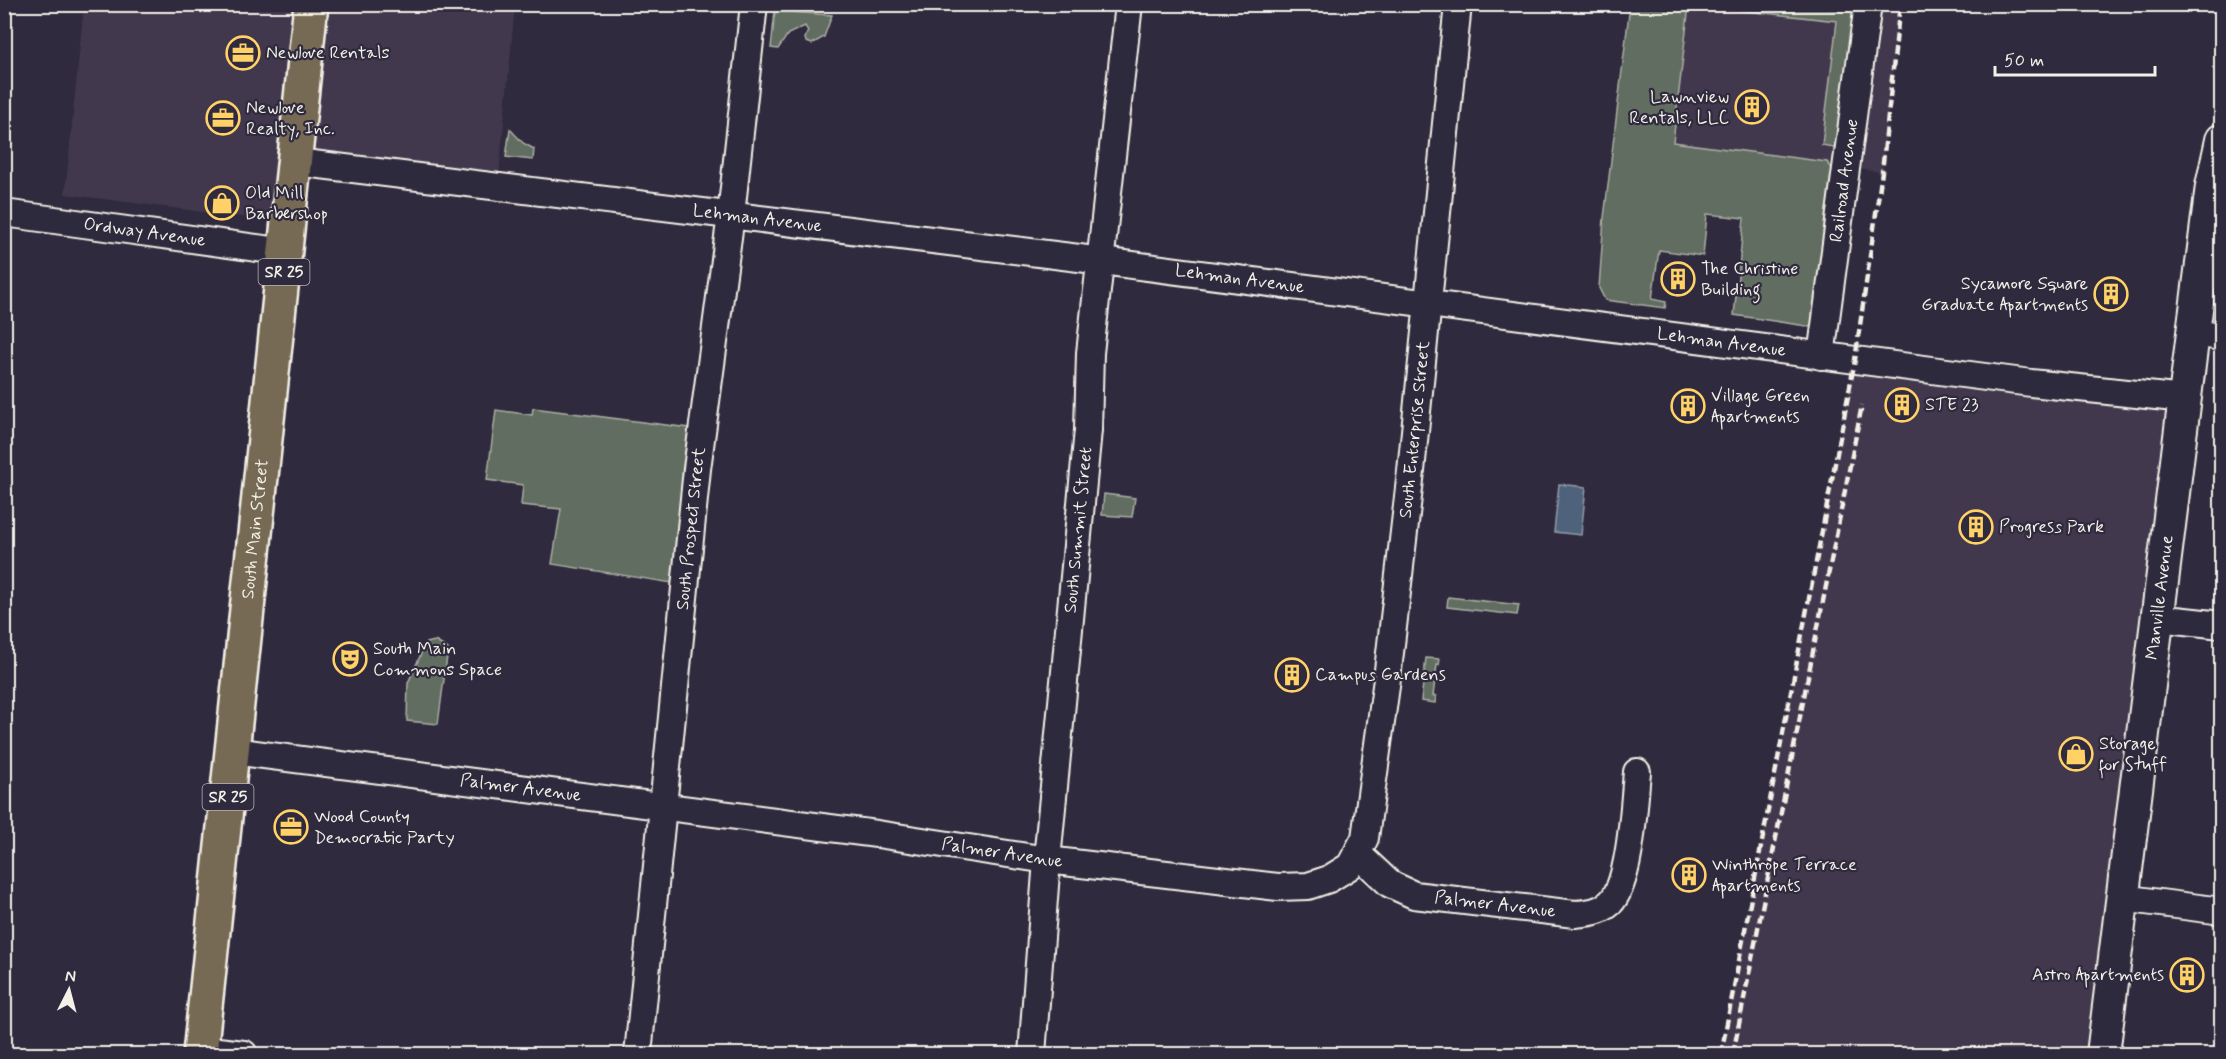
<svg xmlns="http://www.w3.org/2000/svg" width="2226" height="1059" font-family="Mynerve,sans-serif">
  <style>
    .built { fill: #43394e }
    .green { fill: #626d62; stroke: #abafa5; stroke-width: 1.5 }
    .water { fill: #50627b; stroke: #929ba7; stroke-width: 1.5 }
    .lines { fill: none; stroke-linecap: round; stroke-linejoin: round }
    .minor-casing { stroke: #f4f1e8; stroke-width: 30 }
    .tertiary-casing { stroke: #f4f1e8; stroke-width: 36 }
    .primary-casing { stroke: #f4f1e8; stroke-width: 38 }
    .minor { stroke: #2f2a3d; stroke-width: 26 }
    .tertiary { stroke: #2f2a3d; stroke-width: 32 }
    .primary { stroke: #776a54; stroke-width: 33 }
    .rail { stroke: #f4f1e8; stroke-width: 4.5; stroke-dasharray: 9 4.5; stroke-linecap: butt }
    .labels { text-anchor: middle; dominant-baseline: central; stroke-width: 4.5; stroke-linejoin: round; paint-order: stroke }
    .shield { fill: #2f2a3d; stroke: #b9b5b5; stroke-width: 1.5 }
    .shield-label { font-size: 16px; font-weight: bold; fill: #f4f1e8 }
    .poi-label { font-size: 18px; fill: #f4f1e8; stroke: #2f2a3d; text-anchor: start }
    .street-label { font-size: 18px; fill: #f4f1e8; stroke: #2f2a3d }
  </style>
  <rect width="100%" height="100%" fill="#2f2a3d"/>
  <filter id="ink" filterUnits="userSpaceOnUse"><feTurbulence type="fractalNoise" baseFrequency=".0167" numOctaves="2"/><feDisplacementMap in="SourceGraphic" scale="12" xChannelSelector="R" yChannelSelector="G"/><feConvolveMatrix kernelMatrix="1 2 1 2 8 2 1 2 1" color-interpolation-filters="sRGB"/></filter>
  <g filter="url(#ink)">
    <!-- built -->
    <path class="built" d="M84,5h431l-17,181 -202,-24 -7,61 -224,-29z
      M1644,5h256l-18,167 -252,-30z
      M1855,360l330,39 -82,655h-382z"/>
    <!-- green -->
    <path class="green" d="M1795,4l60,8 -17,136 -16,-3 15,-124 -146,-16z
      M1630,5h59l-16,137 154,20 9,11 -23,154 -79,-12 10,-97 -37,-4 -4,42 -44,-6 -7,49 14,3 -1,6 -60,-8 -6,-12 5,-70z
      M775,11l57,4 -8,22 -12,7 -6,-2 -1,-4 3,-7 -3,-5 -17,8 -10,15 -7,-1z
      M510,129l13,14 11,6 -1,11 -27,-3z
      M533,408l156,20 -17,155 -120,-19 9,-55 -40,-4 2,-20 -36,-5 9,-70 36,5z
      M1104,494l31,4 -3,19 -30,-2z
      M1448,597l71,8 -2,10 -70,-8z
      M435,641l13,8 -10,75 -31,-3 1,-38 18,-40z
      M1426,658l14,1 -1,6h-2l-4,31h3l-1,7 -14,-2z"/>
    <!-- water -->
    <path class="water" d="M1559,484l27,3 -5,48 -27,-3z"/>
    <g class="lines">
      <defs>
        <g id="minor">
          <path id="s1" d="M296,162l783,96 952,125 154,16"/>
          <path id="s2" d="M4,213l282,39"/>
          <path d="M2193,333l29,4"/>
          <path id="s3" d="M1821,356l47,-352"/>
          <path d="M2157,618l65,7"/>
          <path id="s4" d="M233,751l644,83 170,26 231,27 30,-1 21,-7 21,-13 15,-28 22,-159 24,-208 47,-467"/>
          <path id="s5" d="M1358,854l32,30 24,11 161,19c13,-1 25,-2 35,-11 21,-20 24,-101 27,-131"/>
          <path d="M2122,898l100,13"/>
          <path d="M200,1049l44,5"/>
          <path id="s6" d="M638,1054l59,-585 34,-254 23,-211"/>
          <path id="s7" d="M1032,1054l15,-194 41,-430 2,-77 39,-349"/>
        </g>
        <g id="tertiary">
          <path id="s8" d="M2103,1054l90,-721 19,-147 10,-46"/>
        </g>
        <g id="primary">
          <path id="s9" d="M200,1054l111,-1050"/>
        </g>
      </defs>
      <!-- minor casing -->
      <use href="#minor" class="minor-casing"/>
      <!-- tertiary casing -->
      <use href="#tertiary" class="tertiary-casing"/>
      <!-- primary casing -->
      <use href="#primary" class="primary-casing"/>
      <!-- minor -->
      <use href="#minor" class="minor"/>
      <!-- tertiary -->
      <use href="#tertiary" class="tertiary"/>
      <!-- primary -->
      <use href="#primary" class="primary"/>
      <!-- rail -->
      <path class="rail" d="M1721,1054l134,-694 27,-188 18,-168
        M1733,1054l129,-649"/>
    </g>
  </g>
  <!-- icons -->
  <defs>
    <symbol id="office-ring" viewBox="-11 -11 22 22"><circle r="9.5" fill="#2f2a3d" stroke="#ffd166" stroke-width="1.5"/><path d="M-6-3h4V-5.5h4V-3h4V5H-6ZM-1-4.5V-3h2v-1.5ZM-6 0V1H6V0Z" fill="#ffd166"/></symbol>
    <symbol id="building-ring" viewBox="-11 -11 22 22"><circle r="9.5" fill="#2f2a3d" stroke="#ffd166" stroke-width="1.5"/><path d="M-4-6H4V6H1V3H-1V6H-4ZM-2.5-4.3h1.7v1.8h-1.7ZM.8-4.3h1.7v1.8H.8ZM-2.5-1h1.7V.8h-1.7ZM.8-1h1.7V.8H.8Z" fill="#ffd166"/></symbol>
    <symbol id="shop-ring" viewBox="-11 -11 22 22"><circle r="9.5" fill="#2f2a3d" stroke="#ffd166" stroke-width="1.5"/><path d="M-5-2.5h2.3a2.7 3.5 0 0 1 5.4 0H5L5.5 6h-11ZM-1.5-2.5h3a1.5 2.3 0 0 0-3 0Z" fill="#ffd166"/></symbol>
    <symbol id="theatre-ring" viewBox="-11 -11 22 22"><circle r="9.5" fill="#2f2a3d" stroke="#ffd166" stroke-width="1.5"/><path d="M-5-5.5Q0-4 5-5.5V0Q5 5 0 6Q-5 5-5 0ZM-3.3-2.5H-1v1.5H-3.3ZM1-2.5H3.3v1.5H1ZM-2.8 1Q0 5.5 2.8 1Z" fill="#ffd166"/></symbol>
  </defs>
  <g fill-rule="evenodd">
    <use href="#office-ring" x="224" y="34" width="38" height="38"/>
    <use href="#building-ring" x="1733" y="88" width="38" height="38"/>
    <use href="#office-ring" x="204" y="99" width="38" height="38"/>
    <use href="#shop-ring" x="203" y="184" width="38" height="38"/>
    <use href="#building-ring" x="1659" y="260" width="38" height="38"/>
    <use href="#building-ring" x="2092" y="275" width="38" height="38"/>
    <use href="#building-ring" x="1883" y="386" width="38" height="38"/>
    <use href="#building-ring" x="1669" y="387" width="38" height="38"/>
    <use href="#building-ring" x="1957" y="508" width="38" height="38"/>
    <use href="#theatre-ring" x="331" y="640" width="38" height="38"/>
    <use href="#building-ring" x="1273" y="656" width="38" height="38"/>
    <use href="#shop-ring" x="2057" y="735" width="38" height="38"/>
    <use href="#office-ring" x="272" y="808" width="38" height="38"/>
    <use href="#building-ring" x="1670" y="856" width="38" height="38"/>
    <use href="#building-ring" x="2168" y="956" width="38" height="38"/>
  </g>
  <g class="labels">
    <!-- shield labels -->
    <g class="shield">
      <rect x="258.5" y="259" width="51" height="26" rx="4.5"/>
      <rect x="202.5" y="784" width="51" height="26" rx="4.5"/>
    </g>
    <g class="shield-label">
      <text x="284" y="272">SR 25</text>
      <text x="228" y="797">SR 25</text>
    </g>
    <!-- poi labels -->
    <g class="poi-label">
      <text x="266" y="53">Newlove Rentals</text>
      <text x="1729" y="97" text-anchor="end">Lawnview<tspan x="1729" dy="21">Rentals, LLC</tspan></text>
      <text x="246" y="108">Newlove<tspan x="246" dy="21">Realty, Inc.</tspan></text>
      <text x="245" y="193">Old Mill<tspan x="245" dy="21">Barbershop</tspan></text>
      <text x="1701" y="269">The Christine<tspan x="1701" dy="21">Building</tspan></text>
      <text x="2088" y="284" text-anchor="end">Sycamore Square<tspan x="2088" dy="21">Graduate Apartments</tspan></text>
      <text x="1711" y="396">Village Green<tspan x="1711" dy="21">Apartments</tspan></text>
      <text x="1925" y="405">STE 23</text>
      <text x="1999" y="527">Progress Park</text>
      <text x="373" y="649">South Main<tspan x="373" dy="21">Commons Space</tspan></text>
      <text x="1315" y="675">Campus Gardens</text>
      <text x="2099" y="744">Storage<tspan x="2099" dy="21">for Stuff</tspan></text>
      <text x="314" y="817">Wood County<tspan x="314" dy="21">Democratic Party</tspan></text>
      <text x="1712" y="865">Winthrope Terrace<tspan x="1712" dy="21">Apartments</tspan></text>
      <text x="2164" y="975" text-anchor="end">Astro Apartments</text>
    </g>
    <!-- street labels -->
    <g class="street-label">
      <text stroke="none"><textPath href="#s3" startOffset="177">Railroad Avenue</textPath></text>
      <text stroke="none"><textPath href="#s1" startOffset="465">Lehman Avenue</textPath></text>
      <text stroke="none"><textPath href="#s2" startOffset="142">Ordway Avenue</textPath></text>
      <text stroke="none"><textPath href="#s1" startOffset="951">Lehman Avenue</textPath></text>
      <text stroke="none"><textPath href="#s1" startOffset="1437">Lehman Avenue</textPath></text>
      <text stroke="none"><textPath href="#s4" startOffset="1574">South Enterprise Street</textPath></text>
      <text stroke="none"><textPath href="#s6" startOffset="528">South Prospect Street</textPath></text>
      <text stroke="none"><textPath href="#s7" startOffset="526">South Summit Street</textPath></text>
      <text stroke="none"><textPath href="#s9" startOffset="528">South Main Street</textPath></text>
      <text stroke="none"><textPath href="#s8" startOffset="460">Manville Avenue</textPath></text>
      <text stroke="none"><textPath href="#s4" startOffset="290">Palmer Avenue</textPath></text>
      <text stroke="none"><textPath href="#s4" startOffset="776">Palmer Avenue</textPath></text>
      <text stroke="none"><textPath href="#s5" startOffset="152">Palmer Avenue</textPath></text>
    </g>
  </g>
  <!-- margin -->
  <rect width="2226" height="1059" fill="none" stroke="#2f2a3d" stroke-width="24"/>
  <rect x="12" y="12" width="2202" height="1035" fill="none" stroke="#f4f1e8" stroke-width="2" filter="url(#ink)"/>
  <!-- north arrow -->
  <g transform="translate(69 990) rotate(6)" stroke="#2f2a3d" stroke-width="4.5" paint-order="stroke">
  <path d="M0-4.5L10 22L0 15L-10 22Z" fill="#f4f1e8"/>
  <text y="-9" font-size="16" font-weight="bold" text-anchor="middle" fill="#f4f1e8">N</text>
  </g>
  <!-- scale -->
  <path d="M1995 66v9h160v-9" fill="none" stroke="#f4f1e8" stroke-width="3"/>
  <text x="2004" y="66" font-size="18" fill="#f4f1e8" stroke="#2f2a3d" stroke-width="4.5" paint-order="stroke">50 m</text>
</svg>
